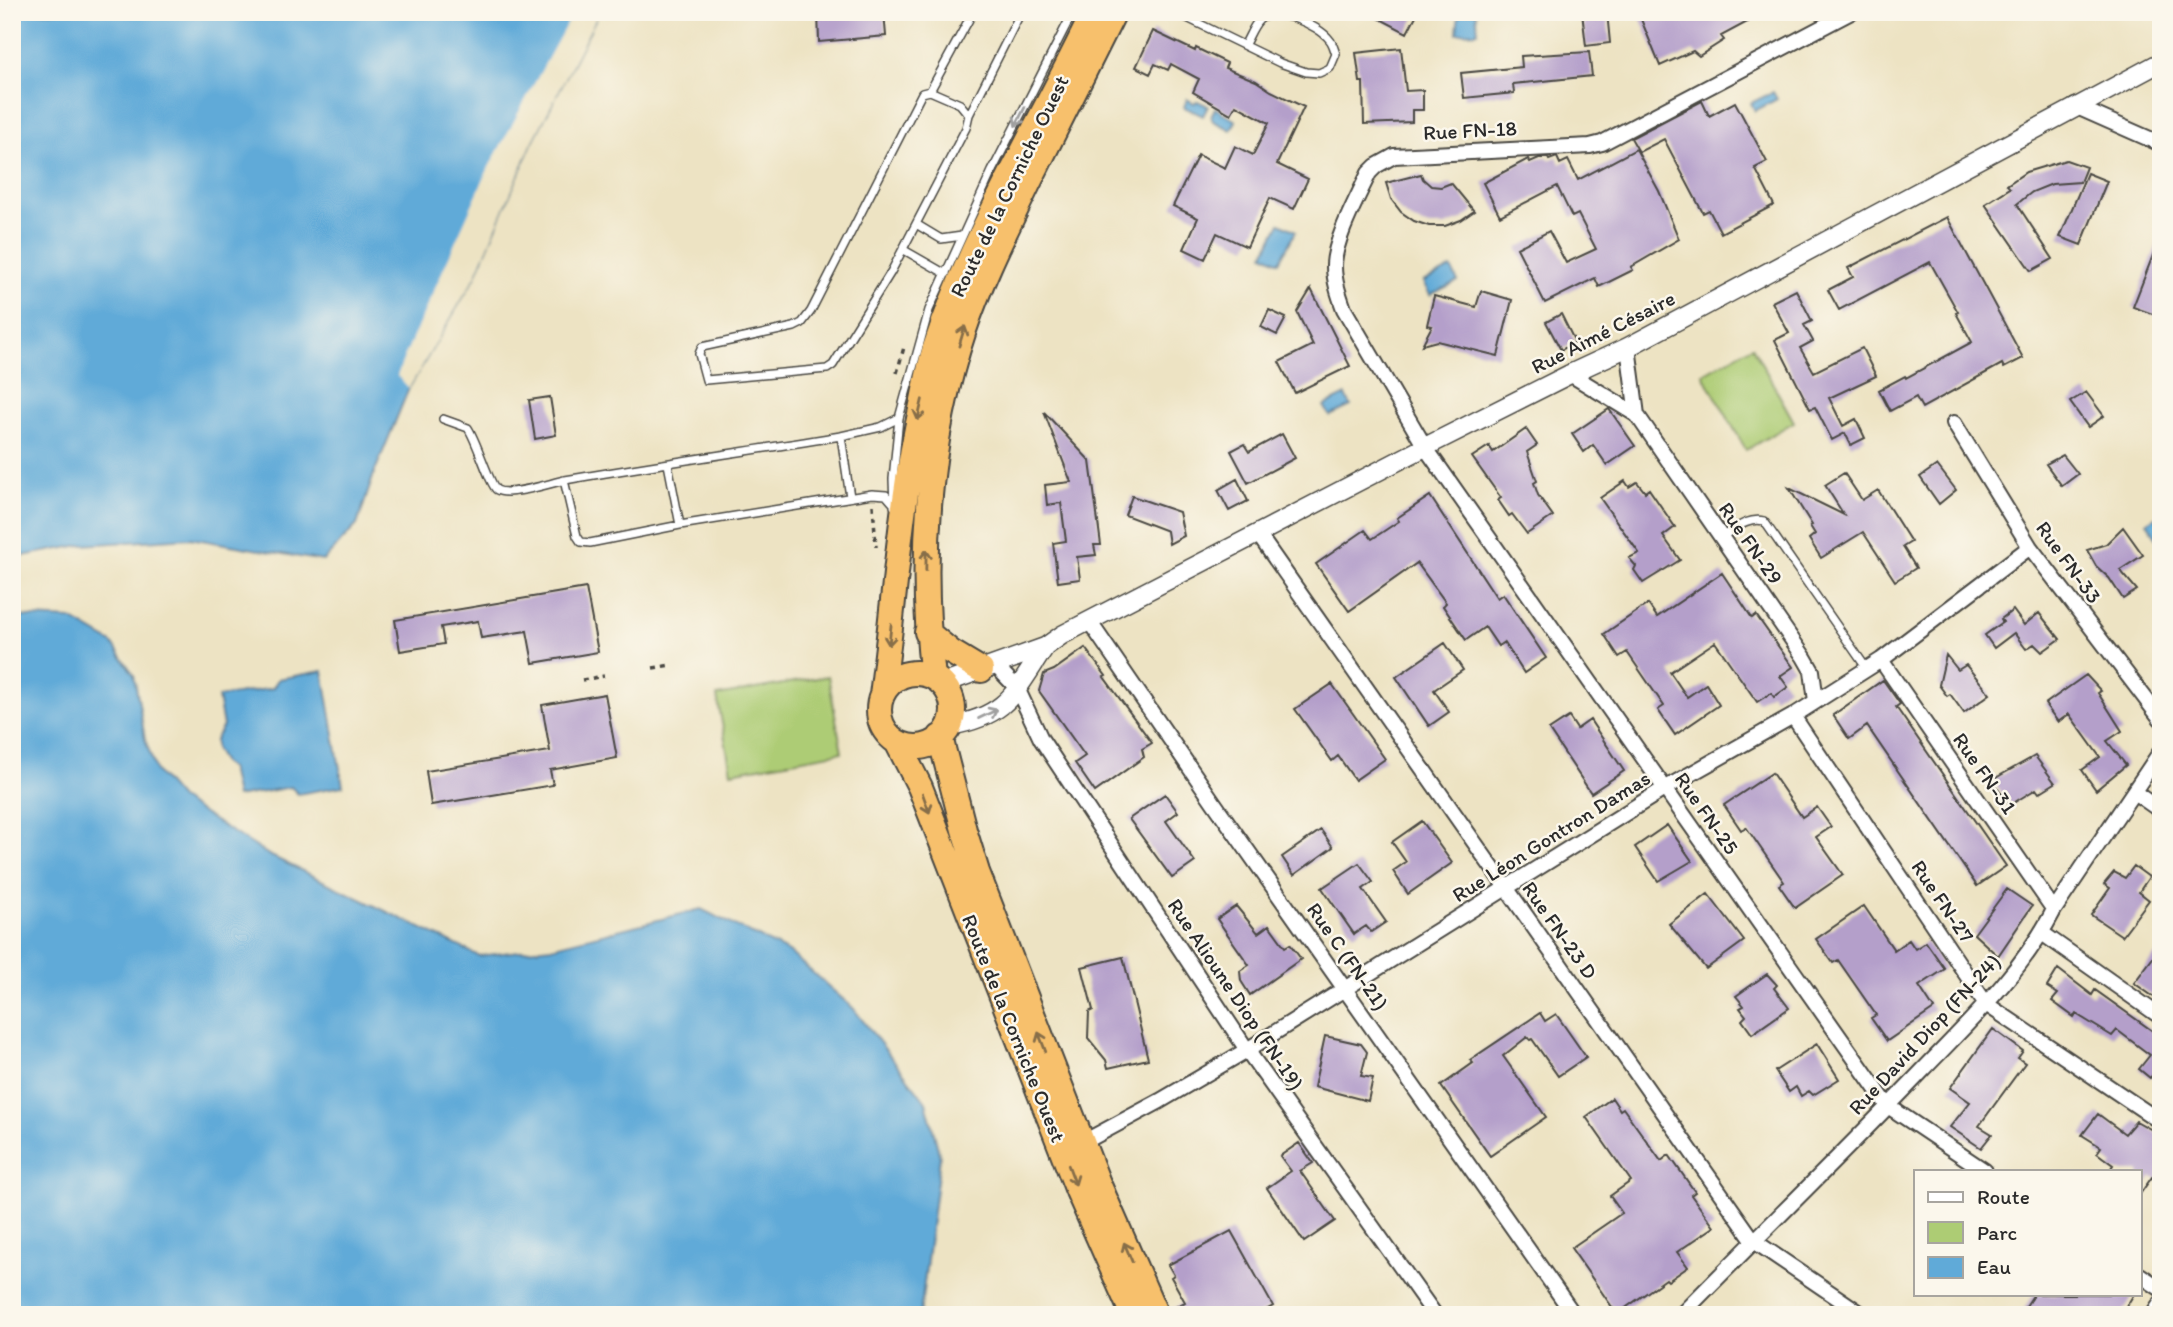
<svg xmlns="http://www.w3.org/2000/svg" width="2173" height="1327" font-family="Itim,sans-serif">
  <style>
    .green { fill: #adcc74; stroke: #6c7c50; stroke-width: 2 }
    .water { fill: #60aad8; stroke: #466a82; stroke-width: 2 }
    .pier { fill: #ede3c3 }
    .building { fill: #b49fca }
    .lines { fill: none; stroke-linecap: round; stroke-linejoin: round }
    .service-casing { stroke: #484742; stroke-width: 10 }
    .minor-casing { stroke: #484742; stroke-width: 18 }
    .tertiary-casing { stroke: #484742; stroke-width: 21 }
    .trunk-casing { stroke: #484742; stroke-width: 28 }
    .path { stroke: #484742; stroke-width: 3.5; stroke-dasharray: 5 5; stroke-linecap: butt }
    .service { stroke: #fff; stroke-width: 7 }
    .minor { stroke: #fff; stroke-width: 14 }
    .tertiary { stroke: #fff; stroke-width: 18 }
    .trunk { stroke: #f7c06c; stroke-width: 24 }
    .oneway { stroke: #a0a0a0 }
    .oneway2 { stroke: #876e48 }
    .labels { text-anchor: middle; dominant-baseline: central; stroke-width: 5; stroke-linejoin: round; paint-order: stroke }
    .street-label { font-size: 21px; fill: #2b2b2b; stroke: #fbf7ec }
  </style>
  <rect width="100%" height="100%" fill="#fbf7ec"/>
  <filter id="ink" filterUnits="userSpaceOnUse"><feTurbulence type="fractalNoise" baseFrequency=".0143" numOctaves="2"/><feDisplacementMap in="SourceGraphic" scale="14" xChannelSelector="R" yChannelSelector="G"/><feConvolveMatrix kernelMatrix="1 2 1 2 8 2 1 2 1" color-interpolation-filters="sRGB"/></filter>
  <filter id="wash" filterUnits="userSpaceOnUse"><feTurbulence type="fractalNoise" baseFrequency=".00686" numOctaves="4" result="noise"/><feDisplacementMap in="SourceGraphic" scale="28" xChannelSelector="R" yChannelSelector="G"/><feGaussianBlur stdDeviation="1.57" result="paint"/><feColorMatrix in="noise" values="0 0 0 0 0 0 0 0 0 0 0 0 0 0 0 0 0 1.4 0 .05"/><feComposite in="paint" operator="in"/></filter>
  <g filter="url(#wash)">
    <rect width="100%" height="100%" fill="#ede3c3"/>
    <!-- green -->
    <path class="green" d="M1752,346l42,76 -48,28 -43,-76z
      M828,676l14,76 -111,20 -14,-76z"/>
    <!-- water -->
    <path class="water" d="M12,12h587l-68,133 -56,132 -66,111 -34,83 -18,54 -34,36 -133,-23 -109,7 -69,13z
      M1459,12h17l2,20 -21,1z
      M1773,92l4,7 -22,12 -4,-8z
      M1187,99l7,4 4,-2 10,5 -5,10 -19,-9z
      M1215,108l21,13 -5,9 -18,-9 -2,-5z
      M1280,223l16,8 -17,31 -15,-8z
      M1451,268l7,13 -28,14 -7,-13z
      M1346,395l5,11 -21,10 -6,-10z
      M2159,515l2,3v27l-14,-23z
      M12,616l59,3 41,24 22,32 11,64 11,32 24,28 89,56 210,101 72,-9 150,-38 88,43 64,56 73,94 14,55 -20,158h-908z
      M323,671l20,115 -45,8 -7,-7 -55,10 -6,-29 -7,-5 -8,-14v-9l8,-14 -5,-29 55,-9 5,-9z"/>
    <!-- pier -->
    <path class="pier" d="M573,12h26l-68,133 -56,132 -66,111 -12,-12 7,-19 85,-190z"/>
    <g id="blocks">
      <!-- building -->
      <path class="building" d="M818,12h66l2,24 -67,6z
        M1367,12h51l-11,21z
        M1582,12h25l3,31 -24,3z
        M1638,12h128l-45,24 3,4 -25,16 -6,-5 -33,15z
        M1153,31l42,20 1,-3 31,15 -2,5 31,13 15,10 33,16 -27,57 31,15 -14,30 -24,-11 -23,49 -30,-14 -12,26 -21,-10 14,-31 -25,-12 25,-51 27,13 10,-22 18,9 16,-32 -33,-18 -5,9 -38,-22 6,-13 -28,-15 -3,6 -13,-6 -5,10 -14,-7z
        M1401,48l5,43 17,-1v20h-11v12l-48,2 -1,-42h-3l-4,-29z
        M1589,52l3,24 -79,8 1,9 -50,5 -3,-25 61,-6 -1,-11z
        M1702,101l7,15 26,-14 32,60 -12,6 19,37 -53,28 -12,-23 -6,3 -39,-74 -25,13 -8,-14z
        M1636,149l23,42 20,48 -48,28 2,3 -34,17 -4,-9 -50,25 -28,-55 32,-17 17,32 30,-14 -18,-35 -6,3 -15,-31 -57,30 -17,-33 45,-24 2,3 9,-4h9l1,2 8,-3 3,7 8,-4 10,20z
        M2066,160l20,7 -6,15 -28,2 -20,8 -15,12 36,55 -22,12 -46,-67 25,-16 -3,-3 19,-13z
        M2087,173l20,8 -26,64 -21,-8z
        M1421,174l2,5 8,7 10,1 10,-4 23,28 -13,9 -16,6h-16l-15,-5 -13,-9 -10,-13 -5,-16z
        M1947,217l76,141 -19,10 -2,-4 -80,44 -6,-11 -26,14 -11,-21 26,-14 1,2 66,-36 -16,-29 2,-1 -28,-50 -91,48 -11,-20 25,-13 -5,-9z
        M2160,237h1v80l-28,-10z
        M1311,289l39,77 -55,27 -16,-31 34,-17 -16,-33z
        M1796,290l16,31 -8,4 9,16 -13,7 14,24 48,-24 14,28 -47,22 14,28 13,-7 9,19 -14,7 -6,-12 -13,7 -17,-33 -5,2 -35,-69 14,-7 -17,-31z
        M1481,291l31,9 -14,56 -61,-15 -15,4 10,-19 -5,-1 7,-29 42,11z
        M1269,310l17,8 -9,17 -16,-8z
        M1561,314l14,28 -14,8 -15,-28z
        M2086,392l18,24 -16,11 -18,-25z
        M550,397l6,38 -21,4 -6,-39z
        M1609,409l26,37 -28,19 -14,-20 -9,7 -12,-18z
        M1044,412l46,49 11,84h-7l2,10 -19,2 3,22 -22,3 -5,-39 13,-2 -5,-38 -14,2 -2,-20 26,-3z
        M1526,429l11,16 -10,7 10,29 -3,2 4,12 15,21 -26,18 -15,-20 -3,2 -11,-16 3,-2 -29,-41 17,-11 4,6z
        M1282,434l13,24 -47,25 -17,-32 13,-7 5,8z
        M2063,455l15,19 -16,12 -16,-22z
        M1937,465l19,25 -17,14 -19,-27z
        M1844,473l18,27 16,-10 33,52 -8,5 13,21 -21,13 -32,-49 -42,26 -12,-19 6,-5 -5,-8 2,-1 -23,-37 55,27 -19,-30z
        M1237,479l11,22 -19,10 -11,-21z
        M1625,481l4,6 8,-5 8,10 4,-3 26,38 -12,9 17,24 -37,23 -9,-13 2,-4 -7,-8 10,-5 -39,-55z
        M1132,496l47,16 5,24 -15,8 -2,-13 -42,-16z
        M1430,496l67,102 6,-4 43,64 -22,15 -20,-31 -6,4 -13,-19 -19,13 -23,-34 3,-3 -29,-40 -68,48 -33,-47 49,-34 7,9 27,-18 -2,-3z
        M2123,527l20,28 -23,15 17,20 -14,9 -14,-21 -13,-12 -9,-16 19,-6z
        M1722,573l30,45 4,-3 37,52 -13,9 8,11 -14,10 -3,-4 -14,9 -42,-60 -45,30 17,25 19,-13 13,21 -44,30 -17,-25 6,-4 -37,-54 -8,5 -15,-23 44,-30 9,13z
        M586,588l12,64 -65,11 -6,-32 -46,7 -3,-17 -37,6 3,17 -44,7 -5,-31z
        M2013,610l11,15 15,-12 21,26 -18,13 -8,-8 -8,5 -12,-16 -20,15 -9,-13 18,-13 -2,-3z
        M1445,643l18,27 -29,20 15,22 -20,14 -33,-49z
        M1085,648l21,28 -2,1 48,66 -10,6 2,8 -49,35 -20,-29 10,-7 -46,-65 5,-17 10,-4z
        M1946,655l12,15 8,-5 24,29 -26,19 -14,-19 -3,2 -8,-11z
        M2086,675l15,16 -3,2 24,38 -15,10 19,24 -30,25 -14,-20 18,-13 -31,-43 -11,8 -13,-18z
        M1883,680l17,24 -4,3 110,159 -29,20 -110,-160 -18,13 -16,-24z
        M1332,684l53,75 -30,21 -17,-24 -6,5 -37,-52z
        M605,694l12,64 -67,12 3,15 -122,20 -5,-34 124,-20 -8,-46z
        M1569,717l8,12 13,-9 34,51 -33,22 -42,-63z
        M2035,756l20,27 -16,10 -3,-4 -26,16 -18,-25z
        M1772,773l30,44 15,-10 14,20 -15,10 27,38 -48,33 -16,-23 5,-3 -38,-55 -5,3 -17,-25z
        M1165,794l13,18 -12,9 29,41 -23,16 -43,-59z
        M1422,821l30,42 -44,31 -15,-23 13,-9 -14,-20z
        M1667,825l25,36 -34,20 -23,-34z
        M1321,830l12,17 -39,28 -12,-18z
        M1359,863l14,19 -10,7 23,33 -15,10 -5,-6 -12,8 -32,-46z
        M2134,866l15,11 -10,15 10,8 -27,36 -31,-21 19,-27 -6,-4 10,-12 11,6z
        M2007,889l25,17 -34,50 -24,-22z
        M1708,894l36,47 -38,28 -37,-45z
        M1236,906l22,27 11,-8 16,22 5,-3 11,15 -51,36 -9,-14 -1,-10 9,-6 -32,-46z
        M1864,906l30,44 15,-10 6,9 11,-7 19,27 -26,17 15,23 -47,32 -16,-23 5,-3 -38,-55 -5,3 -17,-24z
        M2161,947v55l-27,-19z
        M1123,957l25,102 -40,9 -2,-8 -18,-22 1,-26 4,-2 -11,-43z
        M2058,969l34,26 3,-5 66,47v27l-11,14 -11,-9 11,-14 -33,-25 -5,6 -36,-22 -2,3 -22,-16 6,-7 -11,-7z
        M1767,974l10,11 -3,3 15,20 -37,26 -10,-14 4,-4 -6,-8 4,-2 -8,-10z
        M1540,1013l5,8 11,-7 30,43 -28,19 -26,-37 -2,1 -3,-3 -24,19 43,61 -56,39 -49,-70 32,-23 -3,-3z
        M1993,1029l30,22 -5,7 7,5 -46,63 13,8 -11,14 -31,-21 20,-25 -20,-14z
        M1325,1036l36,8 6,8 -6,24 12,2 -5,23 -54,-14z
        M1817,1044l22,35 -26,16 -4,-4 -8,5 -5,-9 -7,5 -14,-21z
        M1612,1098l8,12 3,-2 38,53 8,-6 26,37 -4,3 23,32 -37,25 11,15 -20,14 -2,-2 -49,35 -46,-66 51,-35 -12,-17 21,-15 -45,-64z
        M2098,1114l27,20 11,-13 25,14v47l-9,-5 -12,17v-23h-31l4,-6 -16,-12 4,-6 -19,-12z
        M1299,1143l14,20 -13,8 35,50 -31,21 -37,-54 24,-17 -11,-15z
        M1231,1231l42,75 -16,9h-86l-1,-5 15,-8 -14,-25 3,-2 -6,-10z
        M2034,1294h100l-13,21h-101z"/>
    </g>
  </g>
  <g filter="url(#ink)">
    <use href="#blocks" fill-opacity="0" stroke="#484742" stroke-width="2"/>
    <g class="lines">
      <defs>
        <path id="service" d="M1175,12l105,51 26,9 13,1 11,-5 6,-14c-2,-5 -3,-11 -7,-15 -11,-14 -55,-34 -70,-19 -6,6 -10,17 -14,24
          M930,91l43,-79
          M969,115l-9,-11 -30,-13 -8,2 -111,218 -9,12 -8,4 -92,20 -3,7 7,26 121,-11 6,-4 58,-93 75,-144 3,-13 52,-103
          M916,224l25,15 21,-3
          M904,250l42,24
          M443,419l25,9c9,13 22,58 29,62 12,7 53,-7 68,-10 92,-16 184,-29 276,-44l40,-9 18,-9
          M841,436l9,61
          M668,464l12,61
          M564,480l13,56 4,6 9,1 90,-18 192,-31 14,1 6,7
          M894,506l-1,-27 6,-61 30,-108 63,-139 81,-159
          M1721,537c14,-8 27,-20 43,-16l103,148"/>
        <path id="minor" d="M1851,12l-249,131 -12,3 -196,10 -18,10 -7,7c-11,24 -35,67 -35,93 0,15 5,29 10,43l81,138 463,659 97,65
          M2075,106l86,38
          M1628,347l9,68
          M1570,374l67,41 167,242 8,14 4,30
          M1954,423l76,124 131,172
          M1258,534l496,707 109,74
          M1089,621l125,182 360,512
          M1881,660l173,250
          M996,666l21,22 24,51 206,311 188,265
          M1793,716l193,288 175,118
          M2134,792l27,19
          M2042,933l119,84
          M1082,1143l78,-42 87,-51 417,-261 129,-73 88,-56 149,-113
          M2140,1275l21,14
          M1681,1315c80,-82 162,-161 241,-244 47,-49 100,-99 132,-161l107,-159
          M2153,1315l8,-12"/>
        <path id="tertiary" d="M942,684l103,-37 17,-12 363,-188 145,-73 58,-27 533,-285
          M949,726c59,-10 65,-33 96,-79"/>
        <path id="trunk" d="M927,632l24,20 30,18
          M879 710a37 37 0 1 1 74 0a37 37 0 1 1-74 0Z
          M933,677c-14,-114 -6,-237 31,-347 17,-51 41,-98 64,-146 29,-57 57,-115 86,-172
          M882,695c13,-97 18,-194 40,-290 4,-19 7,-38 13,-57 39,-118 106,-224 159,-336
          M940,737l24,93 13,42 121,311 58,132
          M897,742l23,45 158,404 55,124"/>
      </defs>
      <!-- service casing -->
      <use href="#service" class="service-casing"/>
      <!-- minor casing -->
      <use href="#minor" class="minor-casing"/>
      <!-- tertiary casing -->
      <use href="#tertiary" class="tertiary-casing"/>
      <!-- trunk casing -->
      <use href="#trunk" class="trunk-casing"/>
      <!-- path -->
      <path class="path" d="M897,373l7,-26
        M873,505l3,42
        M653,668l18,-3
        M582,680l22,-4
        M869,711l2,14 5,12"/>
      <!-- service -->
      <use href="#service" class="service"/>
      <!-- minor -->
      <use href="#minor" class="minor"/>
      <!-- tertiary -->
      <use href="#tertiary" class="tertiary"/>
      <!-- trunk -->
      <use href="#trunk" class="trunk"/>
    </g>
    <!-- one-way arrows -->
    <defs><path id="oneway-shaft" d="M-6 0H5M1.5-3L5.5 0L1.5 3" fill="none" stroke-width="1.6" stroke-linecap="round" stroke-linejoin="round" transform="scale(1.75)"/></defs>
    <g class="oneway">
      <use href="#oneway-shaft" transform="translate(1020 117) rotate(117)"/>
      <use href="#oneway-shaft" transform="translate(988 714) rotate(-26)"/>
    </g>
    <g class="oneway2">
      <use href="#oneway-shaft" transform="translate(962 336) rotate(-73)"/>
      <use href="#oneway-shaft" transform="translate(920 410) rotate(103)"/>
      <use href="#oneway-shaft" transform="translate(926 560) rotate(-89)"/>
      <use href="#oneway-shaft" transform="translate(890 635) rotate(96)"/>
      <use href="#oneway-shaft" transform="translate(926 803) rotate(70)"/>
      <use href="#oneway-shaft" transform="translate(1042 1042) rotate(-111)"/>
      <use href="#oneway-shaft" transform="translate(1072 1175) rotate(69)"/>
      <use href="#oneway-shaft" transform="translate(1128 1252) rotate(-113)"/>
    </g>
  </g>
  <g class="labels">
    <!-- street labels -->
    <g class="street-label">
      <text transform="translate(1470 130) rotate(-3)">Rue FN-18</text>
      <text transform="translate(1009 186) rotate(-64)">Route de la Corniche Ouest</text>
      <text transform="translate(1603 332) rotate(-27)">Rue Aimé Césaire</text>
      <text transform="translate(1751 543) rotate(55)">Rue FN-29</text>
      <text transform="translate(2069 562) rotate(54)">Rue FN-33</text>
      <text transform="translate(1985 773) rotate(55)">Rue FN-31</text>
      <text transform="translate(1707 813) rotate(55)">Rue FN-25</text>
      <text transform="translate(1551 836) rotate(-32)">Rue Léon Gontron Damas</text>
      <text transform="translate(1943 901) rotate(56)">Rue FN-27</text>
      <text transform="translate(1560 930) rotate(55)">Rue FN-23 D</text>
      <text transform="translate(1348 956) rotate(55)">Rue C (FN-21)</text>
      <text transform="translate(1236 994) rotate(56)">Rue Alioune Diop (FN-19)</text>
      <text transform="translate(1014 1028) rotate(68)">Route de la Corniche Ouest</text>
      <text transform="translate(1924 1034) rotate(-47)">Rue David Diop (FN-24)</text>
    </g>
  </g>
  <!-- margin -->
  <rect width="2173" height="1327" fill="none" stroke="#fbf7ec" stroke-width="42"/>
  <!-- legend -->
  <rect x="1914" y="1170" width="228" height="126" fill="#fbf7ec" stroke="#a8a59f" stroke-width="2"/>
  <rect x="1928" y="1192" width="35" height="10" fill="#ffffff" stroke="#a8a59f" stroke-width="2"/>
  <text x="1977" y="1204" font-size="21" fill="#2b2b2b">Route</text>
  <rect x="1928" y="1222" width="35" height="21" fill="#adcc74" stroke="#a8a59f" stroke-width="2"/>
  <text x="1977" y="1240" font-size="21" fill="#2b2b2b">Parc</text>
  <rect x="1928" y="1257" width="35" height="21" fill="#60aad8" stroke="#a8a59f" stroke-width="2"/>
  <text x="1977" y="1274" font-size="21" fill="#2b2b2b">Eau</text>
</svg>
